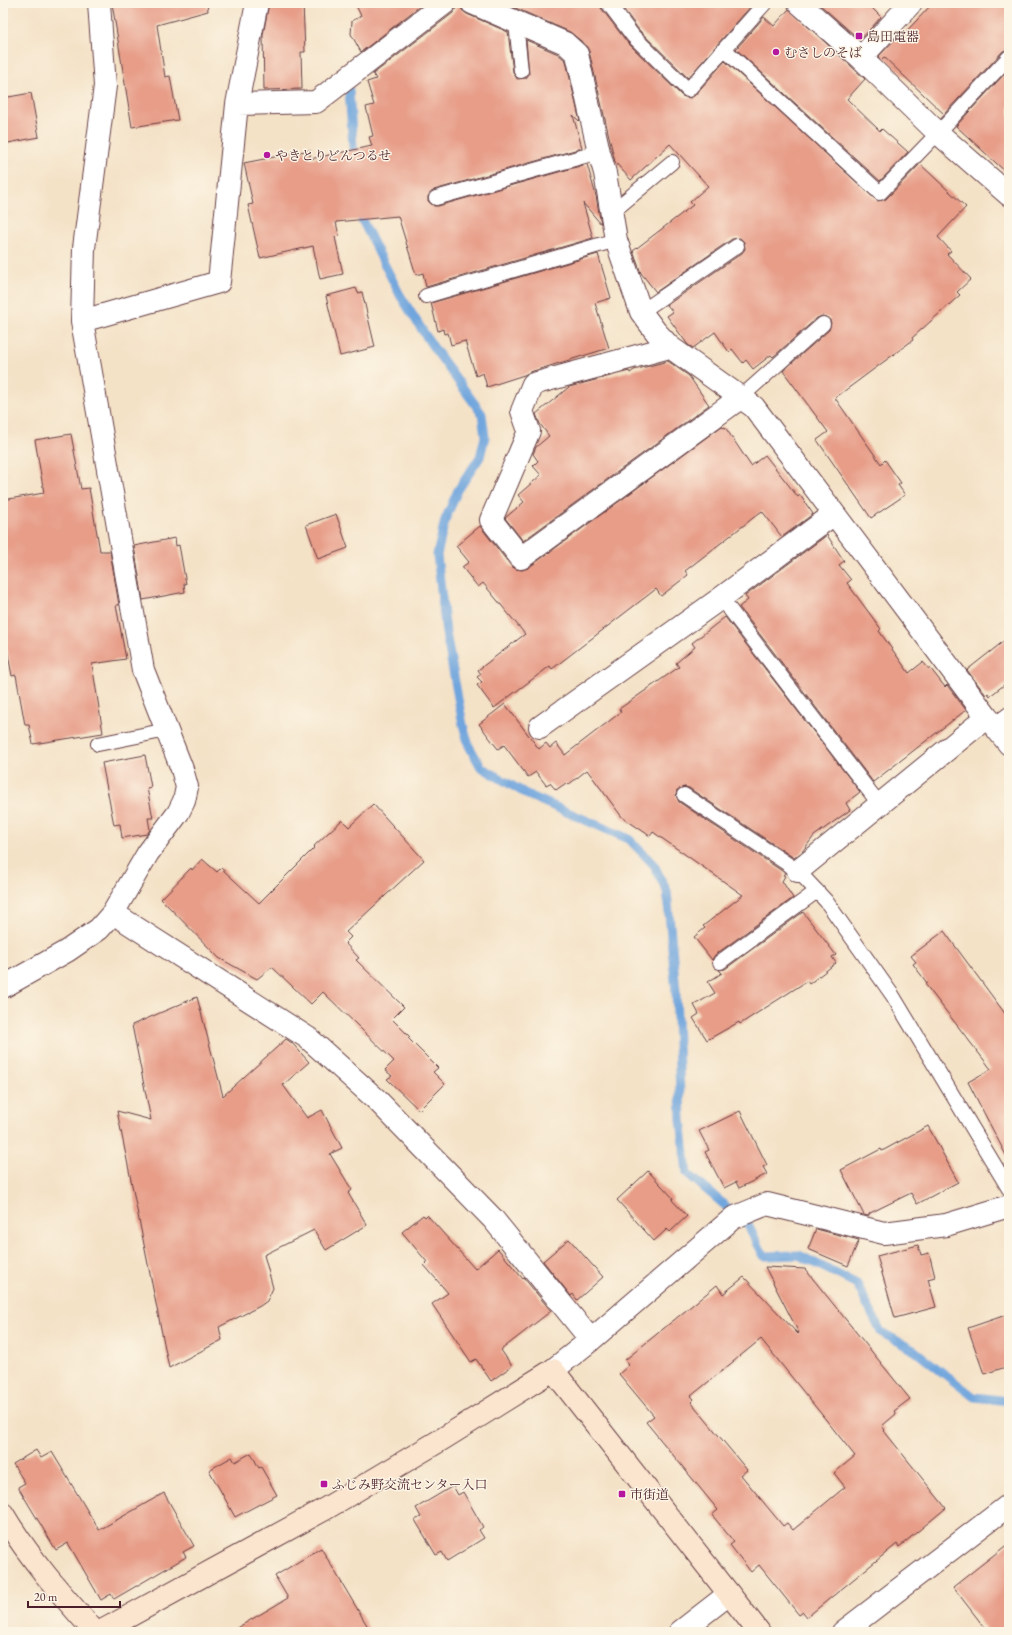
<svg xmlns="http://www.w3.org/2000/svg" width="1012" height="1635" font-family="'EB Garamond','Noto Serif JP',serif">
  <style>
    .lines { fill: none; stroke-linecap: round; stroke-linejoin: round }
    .stream { stroke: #70a5dd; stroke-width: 9 }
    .building { fill: #e79d88; fill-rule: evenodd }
    .lane-casing { stroke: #643c42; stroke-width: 16 }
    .street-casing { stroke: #643c42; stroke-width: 24 }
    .secondary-casing { stroke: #643c42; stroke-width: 24 }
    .lane { stroke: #fff; stroke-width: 14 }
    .street { stroke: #fff; stroke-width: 22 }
    .secondary { stroke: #fbe5cf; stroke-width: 22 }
    .poi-dot { fill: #b5179e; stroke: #fcf5e5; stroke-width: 1.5 }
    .labels { text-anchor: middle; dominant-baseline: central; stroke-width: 3; stroke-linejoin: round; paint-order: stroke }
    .poi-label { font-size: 13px; fill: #4a1f2b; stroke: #fcf5e5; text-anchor: start }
  </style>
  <rect width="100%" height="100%" fill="#fcf5e5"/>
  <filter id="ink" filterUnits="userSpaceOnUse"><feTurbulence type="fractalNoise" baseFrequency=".025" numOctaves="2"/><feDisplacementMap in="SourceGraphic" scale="8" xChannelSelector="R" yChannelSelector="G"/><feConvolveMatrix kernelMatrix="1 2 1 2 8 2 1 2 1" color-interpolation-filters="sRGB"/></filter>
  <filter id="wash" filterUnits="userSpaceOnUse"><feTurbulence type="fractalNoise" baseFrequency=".012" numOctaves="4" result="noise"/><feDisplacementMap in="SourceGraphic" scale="16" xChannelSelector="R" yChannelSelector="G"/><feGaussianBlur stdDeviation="0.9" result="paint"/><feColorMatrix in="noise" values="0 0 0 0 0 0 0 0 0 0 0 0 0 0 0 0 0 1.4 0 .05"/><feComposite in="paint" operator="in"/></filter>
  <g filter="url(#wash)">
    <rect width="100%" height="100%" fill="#f4e2c7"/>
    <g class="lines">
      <!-- stream -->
      <path class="stream" d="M349,90l5,71
        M359,207l3,13 38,75 31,49 51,70 3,23 -5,20 -22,33 -13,30 -8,35 9,78 17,92 6,21 12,21 47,28 101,44 25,26 13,26 9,101 5,127 6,54 61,52 16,31 35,-1 58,29 24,48 34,19 59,46 35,4"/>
    </g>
    <g id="blocks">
      <!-- building -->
      <path class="building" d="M112,3h95l1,8 -51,14 8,52 5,-1 8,44 -46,7z
        M269,3h34l2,49h-4l1,37 -38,1 -1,-55z
        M355,3h69l-63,49 -10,-18 1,-13 9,-5z
        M457,3h3l2,7 5,4 41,18 5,40 4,7 9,-1 3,-4 -3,-34 32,14 8,7 14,61 -7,-7 9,33 -148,42 -6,6v5l6,5h4l149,-42 9,32 5,28 -18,-21 10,35 -167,49 -3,-14 -7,2 -18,-59 -62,6 3,14 -4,1 8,37 -23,5 -7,-33 -53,12 -12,-53 5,-1 -9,-41 66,-13v9l62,-13 -3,-9 4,-1 -7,-29 8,-2 -7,-23 9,-3 -3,-5 80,-61 3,-5z
        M504,3h96l1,5 26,34 55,54 8,2 4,-2 31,-35 150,138 3,2 8,-2 34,-35 46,43 -28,30 13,14 -4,3 24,25 -14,13 3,3 -48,43 1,2 -78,58 46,66 4,-4 16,23 -3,2 7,10 -34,23 -54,-78 11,-8 -45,-61 46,-41 2,-7 -2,-5 -7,-2 -5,2 -44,39 -2,-2 -18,14 -7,-9 -3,3 -11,-14 -3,3 -14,-20 -22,16 -5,-3 -21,-29 6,-4 -6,-7 75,-52 3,-4 -1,-7 -4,-4 -8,1 -76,53 -15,-19 -8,-22 60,-46 -3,-3 18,-16 -38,-42 -39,36 -16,-18 -26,-111 -3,-6 -16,-13z
        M619,3h129l3,3 -63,72 -49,-48z
        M818,3h49l14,14 -21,23z
        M933,3h76v46l-6,2 -59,63 -60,-57 -3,3 -3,-3 21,-22 2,2z
        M789,9l76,70 -18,20 33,32 2,-2 26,23 -28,29 -144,-132 28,-32 10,9z
        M1009,69v106l-53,-49z
        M31,93l8,44 -36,7v-46z
        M598,254l13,44 -16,5 14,45 -79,24 -6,3 -37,12 -4,-14 -7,3 -11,-35 -14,4 -3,-12 -4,1 -1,-5 -5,2 -7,-28z
        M356,288l2,5 4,-1 13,55 -35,9 -14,-60z
        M668,361l21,15 20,29 -186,136 -18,-23 19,-16 -6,-7 23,-20 -8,-9 5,-5 -5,-7 3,-7 13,-11 -9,-12 -4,-10 33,-27 60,-16 1,2 4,-3z
        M722,426l1,2 2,-1 26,39 14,-11 33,42 2,-2 13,19 -31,23 -20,-26 -77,60 3,4 -27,21 -5,-7 -104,80 -2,-3 -56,42 -17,-23 5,-3 -5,-5 4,-3 -3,-4 47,-36 -42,-51 -5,4 -16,-20 7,-5 -13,-16 24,-20 31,40 5,3 6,1 6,-2z
        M71,434l10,55 8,-1 11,63h10l9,54h-3l10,54 -34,5 11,69 -70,11 -4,-19h-4l-9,-50 -4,1 -9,-49v-127l41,-7 -9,-53z
        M336,514l12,34 -30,11 -12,-34z
        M827,535l17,26 -5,4 12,15 -4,3 34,46 -2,2 30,42 14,-11 6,7 1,-1 15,19 2,-2 19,25 -93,72 -134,-175 9,-7 -3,-4z
        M175,538l1,8 3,-1 7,39h-2l1,8 -42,8 -9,-54z
        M725,617l135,175 -14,11 4,7 -36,26 -12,16 -8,6 -105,-70 -5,-1 -7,3 -1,5 3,7 106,71 -2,2 2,1 -3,5 11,17 -78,57 -3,5 -18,-23 11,-9 -2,-2 40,-31 -90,-63 -3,4 -28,-19 -35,-47 -19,15 -2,-2 -10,7 -6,-7 -4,2 -10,-13 -8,5 -24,-32 -6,4 -19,-25 26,-20 34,45 7,-6 4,5 6,-5 9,12 56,-43 -2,-3 60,-42 -3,-4 19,-16 -3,-4z
        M1009,637v44l-19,15 -2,-3 -2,2 -19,-25z
        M145,755l6,32 -4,1 6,30h-5l2,12 -3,4 -25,4 -2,-14 -6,1 -12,-62z
        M373,804l51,56 -78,72 5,5 -6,6 14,15 -3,2 48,47 -12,12 18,18 -2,1 30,30 -5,4 12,12 -26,26 -32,-31 5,-3 -7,-6 9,-9 -71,-69 -12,12 -39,-37 -15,12 -38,-21 -58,-59 30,-31 1,2 10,-11 15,13 4,-4 38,35 56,-56 -1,-1 28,-26 7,7z
        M803,912l33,43 -4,2 4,6 -27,21 -2,-3 -6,4 -61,39 -1,-2 -32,18 -14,-22 6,-4 -5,-9 21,-12 -7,-11 14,-9 -3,-3 6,-1z
        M944,931l65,88v142l-41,-79 23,-13 -66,-85 2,-1 -14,-19 3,-2 -5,-6z
        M197,997l26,99 63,-57 6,4 17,19 -26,23 24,33 15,-8 20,38 -12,6 22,36 -4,3 19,32 -41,25 -12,-20 -50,25 9,33 -6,13 -7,5 -41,21 3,13 -53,28 -52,-257 34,9 -19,-95z
        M740,1111l27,54 -4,2 4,7 -28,14 -3,-6 -12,6 -19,-36 4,-2 -10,-19z
        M928,1126l30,56 -41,22 -6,-11 -41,20 -2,3 -4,-1 -23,-45 40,-21 1,2z
        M648,1171l25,27 -1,2 15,16 -17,16 -3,-3 -13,12 -37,-41z
        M423,1215l2,2 2,-2 48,54 23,-20 25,30 1,-1 27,33 -50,39 11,16 -21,15 -15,-22 -5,3 -39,-58 16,-11 -24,-28 3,-3 -25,-30z
        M816,1229l43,11 -11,26 -40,-17z
        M569,1239l34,38 -26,23 -4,-6 -2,2 -28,-35z
        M918,1245l3,10 8,-2 6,24 -7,2 8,28 -41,11 -18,-62z
        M765,1267l40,2 105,130 -16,12 2,3 -14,12 3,4 -1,1 62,77 -47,39 -2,-3 -90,73 -4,-5 -4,3 -40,-50 -8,7 -21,-27 4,-3 -22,-27 6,-5 -72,-88 8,-6 -35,-42 10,-9 -4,-5 92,-75 6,9 21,-17 54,57 1,-1zM761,1339l94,117 -21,17 11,14 -52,43 -6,-7 -4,3 -42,-51 6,-5 -56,-68 3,-3 -3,-3z
        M1009,1314v52l-25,8 -16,-46z
        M36,1450l5,8 11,-6 47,78 65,-37 30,53 -11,6 3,5 -72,42 -3,-5 -10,6 -33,-57 -12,7 -38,-63 7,-4 -12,-19z
        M251,1453l8,15 2,-1 16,28 -42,22 -26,-47 23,-13 3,5z
        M453,1486l5,9 5,-3 20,35 -4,3 5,8 -37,23 -5,-9 -6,3 -21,-35 6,-3 -5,-9z
        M1009,1543v89h-21l-35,-45z
        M321,1548l50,84h-141l58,-34 -13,-22z"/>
    </g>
  </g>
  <g filter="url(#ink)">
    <use href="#blocks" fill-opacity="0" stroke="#643c42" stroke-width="1"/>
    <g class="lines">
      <defs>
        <path id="lane" d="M608,3l25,33 55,54 77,-87
          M516,23l5,48
          M724,49l156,144 58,-60 71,-76
          M436,198l163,-46
          M612,212l60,-50
          M426,296l190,-56
          M641,312l96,-66
          M740,398l83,-74
          M721,598l159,207
          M994,725l15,-11
          M98,744l69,-14
          M684,795l114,76 28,30 67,95 116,193
          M720,962l97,-71"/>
        <path id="street" d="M472,3l93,40 12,11 22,98 6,21 11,67 25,72 15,20 14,15 84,60 233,310 22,27
          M799,3l62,55 77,75 71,62
          M861,58l50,-55
          M237,104l79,-2 129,-99
          M82,321l137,-39 18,-178 20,-101
          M670,347l-137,37 -11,27 7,20 -38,89 30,38 219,-160
          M540,727l181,-129 113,-84
          M798,871l189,-154
          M113,913l195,125 69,62 116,119 98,121
          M3,987l64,-36 32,-22 14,-16 35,-60 30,-40 6,-12 3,-14 -5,-18 -39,-99 -61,-349 2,-73 21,-162 -6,-83
          M553,1370l38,-30 142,-122 34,-14 117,29 62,-8 63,-19
          M680,1632l49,-38
          M843,1632l166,-127"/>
        <path id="secondary" d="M3,1514c26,44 58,80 92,118
          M100,1632l225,-123 119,-71 109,-68 206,262"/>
      </defs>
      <!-- lane casing -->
      <use href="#lane" class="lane-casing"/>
      <!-- street casing -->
      <use href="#street" class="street-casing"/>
      <!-- secondary casing -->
      <use href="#secondary" class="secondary-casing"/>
      <!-- lane -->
      <use href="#lane" class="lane"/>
      <!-- street -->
      <use href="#street" class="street"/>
      <!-- secondary -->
      <use href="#secondary" class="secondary"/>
    </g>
  </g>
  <!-- markers -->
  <g class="poi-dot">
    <rect x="855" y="32" width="8" height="8" rx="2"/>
    <circle cx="776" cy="52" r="4"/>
    <circle cx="267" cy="155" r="4"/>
    <rect x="320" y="1480" width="8" height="8" rx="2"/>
    <rect x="618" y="1490" width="8" height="8" rx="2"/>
  </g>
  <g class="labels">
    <!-- poi labels -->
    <g class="poi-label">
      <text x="867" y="36">島田電器</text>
      <text x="784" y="52">むさしのそば</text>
      <text x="275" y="155">やきとりどんつるせ</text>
      <text x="332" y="1484">ふじみ野交流センター入口</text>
      <text x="630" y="1494">市街道</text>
    </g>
  </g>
  <!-- margin -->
  <rect width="1012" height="1635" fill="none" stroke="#fcf5e5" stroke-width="16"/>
  <!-- scale -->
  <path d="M28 1601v6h92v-6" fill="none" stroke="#4a1f2b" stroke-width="2"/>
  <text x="34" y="1601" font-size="12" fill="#4a1f2b" stroke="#fcf5e5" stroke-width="3" paint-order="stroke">20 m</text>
</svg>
